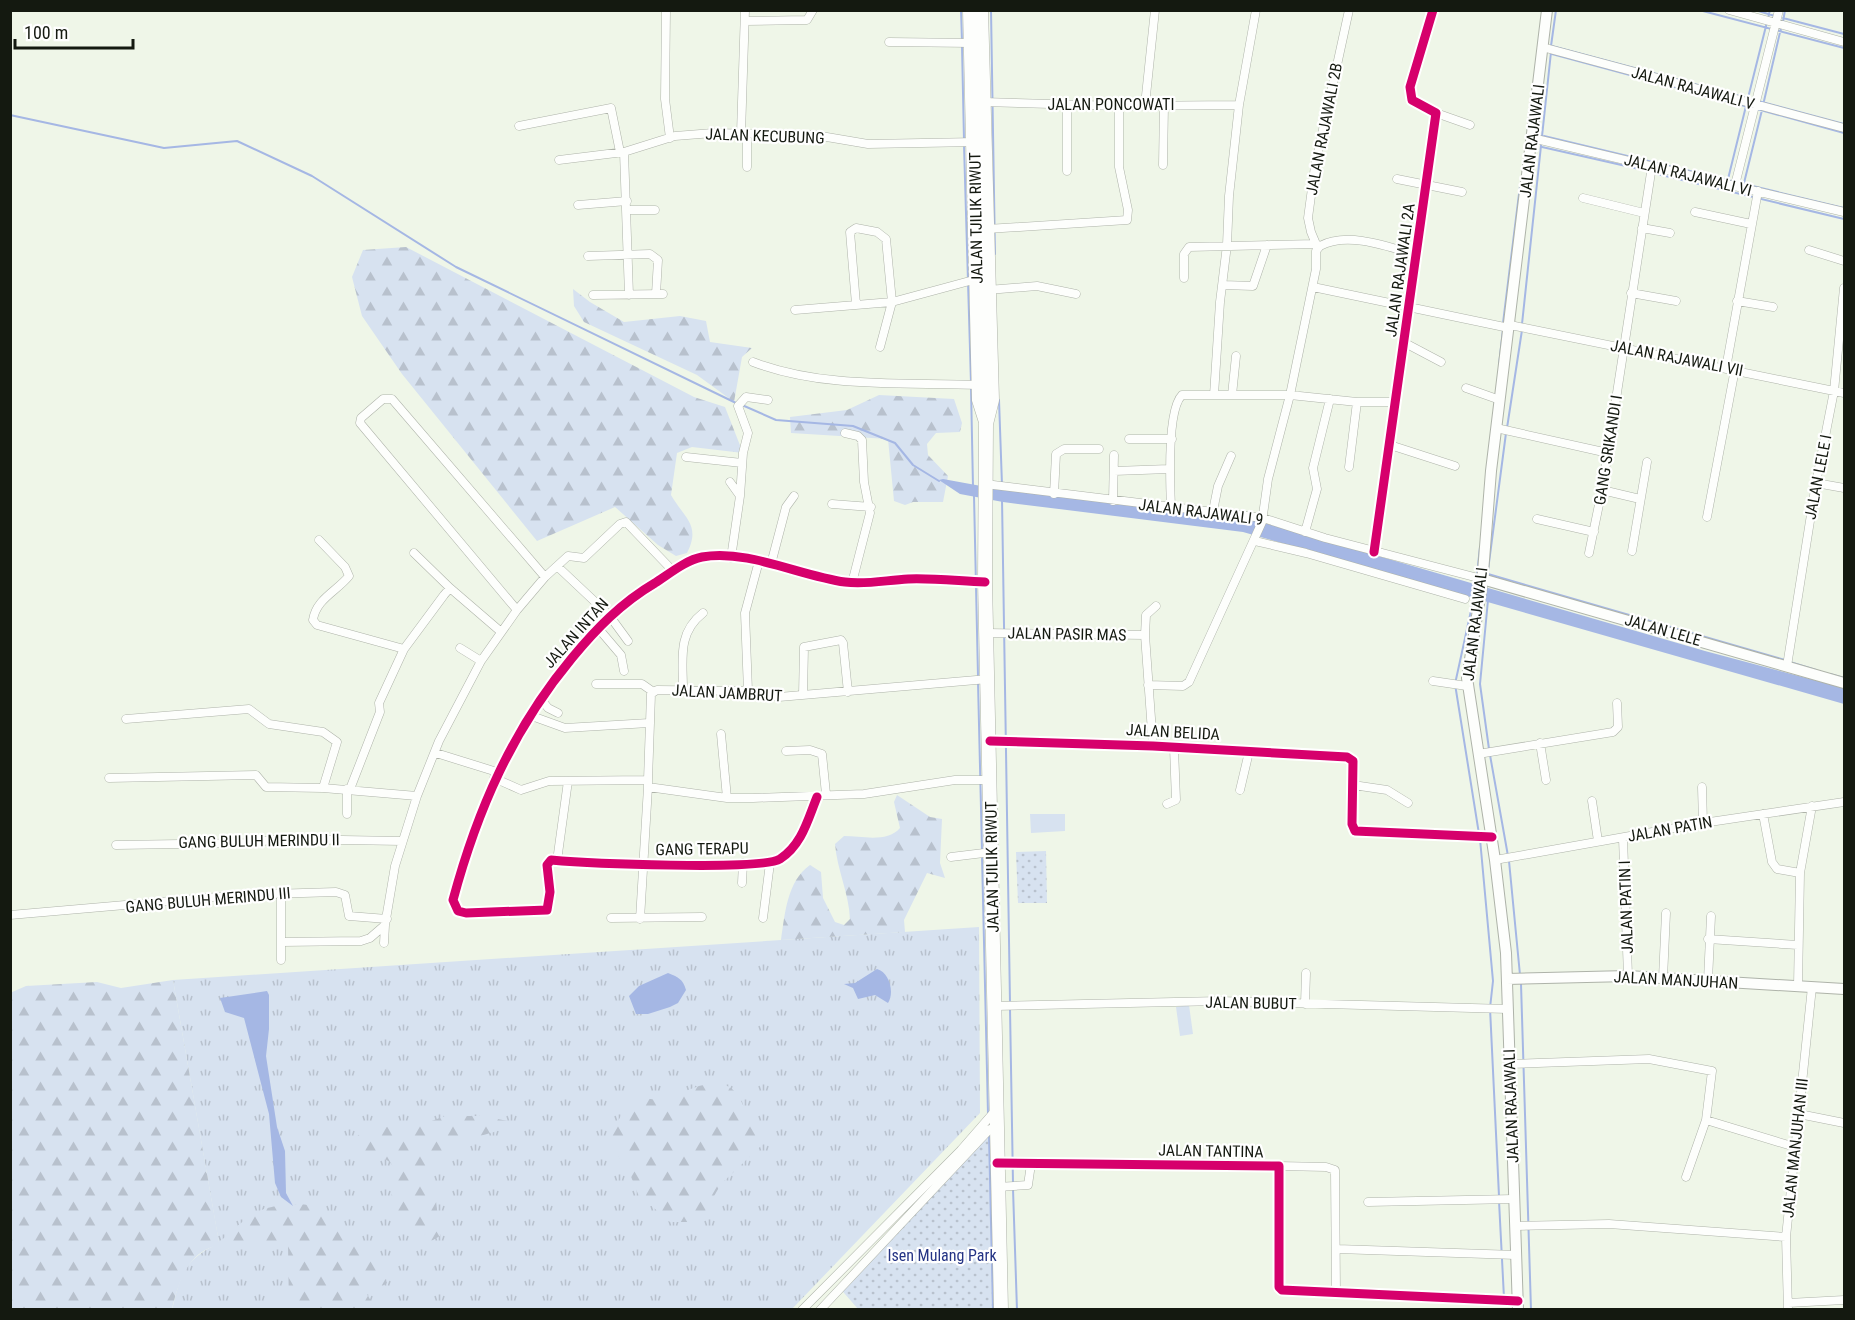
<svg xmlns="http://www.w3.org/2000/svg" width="1855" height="1320" font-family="'Roboto Condensed',sans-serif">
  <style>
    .grass { fill: url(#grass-tufts) }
    .forest { fill: url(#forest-firs) }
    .park { fill: url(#park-dots) }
    .pitch { fill: #d7e2f0 }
    .water { fill: #a5b7e4 }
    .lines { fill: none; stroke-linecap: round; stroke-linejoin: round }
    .stream { stroke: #a5b7e4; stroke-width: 2 }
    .street-casing { stroke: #aeb3a9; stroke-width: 9 }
    .secondary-casing { stroke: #aeb3a9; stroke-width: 12 }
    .highway-casing { stroke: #aeb3a9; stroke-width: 15 }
    .street { stroke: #fdfefc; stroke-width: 8 }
    .secondary { stroke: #fdfefc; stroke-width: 10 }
    .highway { stroke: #fdfefc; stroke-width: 14 }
    .cycleway-casing { stroke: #fff; stroke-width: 13 }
    .cycleway { stroke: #d6006c; stroke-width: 9 }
    .labels { text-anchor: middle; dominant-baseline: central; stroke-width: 4.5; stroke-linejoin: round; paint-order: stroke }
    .street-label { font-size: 16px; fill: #141910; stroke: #fff }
    .park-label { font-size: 16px; fill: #243384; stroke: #fff }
  </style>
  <defs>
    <pattern id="grass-tufts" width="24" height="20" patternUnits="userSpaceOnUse" patternTransform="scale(1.5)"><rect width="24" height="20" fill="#d7e2f0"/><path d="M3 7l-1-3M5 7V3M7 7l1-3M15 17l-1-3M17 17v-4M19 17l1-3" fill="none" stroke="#b8c1cd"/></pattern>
    <pattern id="forest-firs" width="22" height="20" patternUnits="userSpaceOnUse" patternTransform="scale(1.5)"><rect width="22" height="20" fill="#d7e2f0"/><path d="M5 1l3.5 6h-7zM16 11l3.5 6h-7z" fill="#b8c1cd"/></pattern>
    <pattern id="park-dots" width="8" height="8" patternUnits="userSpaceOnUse" patternTransform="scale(1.5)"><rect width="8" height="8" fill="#d7e2f0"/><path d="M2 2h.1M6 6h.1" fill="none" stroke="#b8c1cd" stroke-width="1.8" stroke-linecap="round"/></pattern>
  </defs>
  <rect width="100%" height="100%" fill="#eff6e8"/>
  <!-- grass -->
  <path class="grass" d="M979,927l1,186 -188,196 -620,1c9,-37 12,-50 47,-67l-46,-263z"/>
  <!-- forest -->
  <path class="forest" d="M406,247l288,150 31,10 18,46 -51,-6 -15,6 -6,42c14,24 30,30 16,58l-11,3 -18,-11 -43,-38 -78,34 -135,-167 -40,-58 -10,-39 11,-27z
    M573,289l17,13 34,20 56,-6 26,5 4,21 42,6 -10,9 -8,45 -37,-27 -113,-53 -10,-16z
    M879,395l75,4 8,24 -2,9 -24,1 -9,11 1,11 20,21 -5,26h-30l-8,3 -11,-4 -6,-62 -97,-6 -1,-16 57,-7z
    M897,795l33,22 12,2 -2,44 5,15 -18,-5 -23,47 1,12 -124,8c4,-26 6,-59 29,-75l11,7 2,26 12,24 9,3 6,-6c-1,-26 -13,-49 -15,-75l9,-8c18,0 43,7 56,-8l-6,-26z
    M173,980l46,262c15,-11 26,-26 45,-33 15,-5 45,-8 60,1 27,16 50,44 63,73l-9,6 -15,-1 13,21h-87l-1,-65c-68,-1 -98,-12 -116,65h-161l-1,-316 16,-7 71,-4 24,6z
    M717,1082c17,5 22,12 28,28l7,3 4,22 7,9 -42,40 -22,38h-29l-32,-28 -8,-20 -19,-29v-15c10,-10 12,-21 20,-33l29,3 39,-14z
    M445,1116h38l29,6c-6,8 -16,9 -25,12 -24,7 -46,19 -58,41l7,26 4,35 -14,8c-11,-13 -32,-28 -34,-45 -3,-19 14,-32 -13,-43l-7,9 -21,-12 -2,-7c17,-27 42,-16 69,-21 9,-2 18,-6 27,-9z"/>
  <!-- park -->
  <path class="park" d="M1046,851l1,52h-29l-2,-51z
    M995,1117l3,192h-140l-20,-23z"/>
  <!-- pitch -->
  <path class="pitch" d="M1030,814h35v17l-34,2z
    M1189,1005l4,29 -13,2 -4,-29z"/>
  <!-- water -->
  <path class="water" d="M943,479l60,11 241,27 461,134 139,37v16l-601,-172 -240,-30 -43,-8 -21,-14z
    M877,969c12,3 18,23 11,34l-13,-8 -17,4 -5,-11 -9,-4 11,-1z
    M668,973c10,4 15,6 18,17l-8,13 -8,4 -22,7h-12l-7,-18 10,-10z
    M267,991l2,4v34l-3,27 11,71 8,24 1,42 7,13 -12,-9 -6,-14 -6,-69 -25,-96 -19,-6 -5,-14z"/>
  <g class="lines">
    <!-- stream -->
    <path class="stream" d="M961,10l1,31
      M991,10l4,244
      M1699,10l145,38
      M1755,10l20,6
      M1783,18l61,16
      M1783,22l2,-12
      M962,46l2,94
      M1551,46l5,-36
      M1552,46l292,78
      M1552,54l200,54
      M1748,98l22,-88
      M1764,101l17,-73
      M1757,109l87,24
      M10,115l154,33 73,-7 75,35 144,91 280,136
      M1544,136l300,72
      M964,145l7,238
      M1542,147l106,24
      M1653,173l191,46
      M1728,179l18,-73
      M1744,183l18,-73
      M1503,323l17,-137
      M1522,324l29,-272
      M1499,365l4,-36
      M971,388l2,99
      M999,400l3,85
      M742,405l34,15 77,6 42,17 18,22 26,16
      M1507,428l15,-98
      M974,496l4,180
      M1002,499l8,504
      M1488,570l18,-137
      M1477,574l3,-27
      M1488,574l297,86
      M1474,597l-19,87 24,150
      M1488,600l-8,84 9,65
      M1790,662l26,8
      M1830,674l14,4
      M978,682l4,168
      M1490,755l18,101
      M1480,839l13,142 -3,27 9,188
      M982,856l6,258
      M1509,861l11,114
      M1521,984l10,326
      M1010,1009l3,174
      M989,1135l4,175
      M1013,1189l4,121
      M1499,1201l5,97"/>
    <defs>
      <path id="street" d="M666,10l-1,89 5,39
        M1729,10l115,32
        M745,21l62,-1 6,-10
        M889,42l82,1
        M1542,47l302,81
        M983,102l136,4 120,-1
        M1067,105v66
        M1145,105l10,-95
        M1436,113l34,12
        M519,126l92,-18 9,44
        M741,133l4,-123
        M747,133v34
        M1532,138l312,74
        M624,152l5,143
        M559,160l65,-8 51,-16 38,-3 102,2 53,9 108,-2
        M1163,165l1,-60
        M1397,179l65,13
        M1735,185l44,-175
        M1583,198l61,15
        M578,205l49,-4
        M628,210h27
        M1695,212l56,12
        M1642,228l28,5
        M987,229l140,-9 1,-10 -9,-43v-61
        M1320,246l-4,-2 -5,-12 -3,-14 7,-52 34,-156
        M1320,246c28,-15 69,1 96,9
        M1809,250l35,11
        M588,256l62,-2 8,6 -2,34
        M1184,278v-24l5,-7 127,-3
        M1223,285l30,1 14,-41
        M1313,287l196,41
        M988,290l49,-4 39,8
        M1631,293l45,8
        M593,295l70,-1
        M1737,301l36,6
        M856,304l-6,-72 6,-4 21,4 9,7 6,63 -12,45
        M795,310l97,-8 85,-23
        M1510,325l334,68
        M1405,343l36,19
        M753,362c71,27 151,20 226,23
        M1726,368l32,-177
        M1466,388l34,12
        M1214,395l6,-93 7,-57 2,-49 10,-91 17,-95
        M1232,395l4,-39
        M1496,428l112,25
        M845,433l13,3 4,4 2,42 6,31 -18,70
        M1129,439h43
        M1390,445l65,21
        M686,457l56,6
        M1349,467l8,-65
        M1114,471l55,-2
        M730,482l10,14 -9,62
        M1816,483l28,5
        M985,484l278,34 62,20 157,41
        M1602,490l38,9
        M1054,494l2,-40 8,-5h35
        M740,496l3,-43 5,-20 -10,-27 8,-9 22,3
        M1113,501l1,-46
        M832,504l39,3
        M1171,507c-1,-23 -4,-97 11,-112h108l67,7h38
        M1213,511l5,-25 13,-30
        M1707,517l28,-148
        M1537,519l57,13
        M1305,532l12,-43 -4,-21 17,-69
        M319,540l26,27 4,9c-12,15 -33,23 -36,44l4,5 87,24
        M1255,541l51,12 159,46
        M1632,551l15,-89
        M1374,552l62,-439 -24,-13 -2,-13 23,-77
        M414,553l36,35
        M1589,553l13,-63 50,-324
        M771,564l15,-57 8,-11
        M558,567l51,48 19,26
        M517,610l-157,-187 1,-5 22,-19h9l153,178
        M598,628l23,27 3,16
        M987,633l158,2 8,111
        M1145,635l1,-20 10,-9
        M460,648l21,13
        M1787,666l29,-183 18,-92 10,-103
        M988,679l-209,18 -31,-6 -91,-1 -6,4 -3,86v7l79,11h26l111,-4 91,-14h35
        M1433,681l34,5
        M596,684h46l10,7
        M1148,685l35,1 6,-4 73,-160 6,-43 22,-84 26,-126v-18l4,-5
        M683,690c0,-30 -6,-57 20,-77
        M748,691l-3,-78 14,-52
        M803,695l1,-48 37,-7 2,3 5,49
        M540,698l8,10 10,5
        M529,715l36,13 84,-5
        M126,719l123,-10 20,15 54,8 14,10 -14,46
        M721,734l6,64
        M990,741l163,5 194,11 6,4 -1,63 3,7 137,6
        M1540,743l6,37
        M786,751l24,-1 12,4 4,40
        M436,753l61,19
        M1478,754l135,-22 5,-5 -1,-24
        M109,778l147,-3 10,12 57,1 94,8
        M494,778l27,12 28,-9 99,-1
        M1353,785l34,5 21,13
        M1702,787l1,36
        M350,789l30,-77 -1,-9 25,-54 40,-54 6,-7 50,43
        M1240,790l9,-38
        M817,797c-9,22 -15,48 -37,62 -19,12 -196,4 -229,1l-4,5 3,27 -3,18 -81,3 -8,-2 -5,-11c24,-89 59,-170 119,-242 24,-29 49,-55 83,-75 14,-9 31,-23 47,-26 46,-8 98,19 143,25 20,3 42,-2 63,-3 25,-1 51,2 77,3
        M1592,801l6,40
        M1167,804l9,-4 -2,-52
        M347,814v-25
        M1763,814l9,48 5,7 23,4
        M1623,838l5,138
        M116,845l129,-2 38,-4 119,2
        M951,857l41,-5
        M1495,860l208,-37 141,-21
        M557,861l11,-80
        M742,883l1,-20
        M281,893v67
        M10,915l230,-20 96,-3 9,3 4,21 38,3
        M611,918l91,-1
        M763,918l7,-55
        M640,919l8,-132
        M1708,939l90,6
        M282,942l79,-1 9,-3 15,-13 10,-59 22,-70 22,-55 42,-80 36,-51 28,-33 23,-21 16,2 36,-34 6,-2 47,49
        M384,943l1,-18
        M1663,978l3,-65
        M1708,980l3,-64
        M1798,986l2,-113 12,-67
        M1305,1004l1,-31
        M995,1006l225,-5 288,8
        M1510,1064l139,-5 63,12 -6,49 -20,57
        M1799,1114l45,9
        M1706,1120l89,27
        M997,1163l282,3v121l3,3 236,11
        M1279,1166l47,1 9,3 1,123
        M997,1187l31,-2 3,-21
        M1368,1202l146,-3
        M1515,1226l94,-2 177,13
        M1337,1249l179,6
        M1788,1303l56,-3
        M802,1310l159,-160 34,-39
        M820,1310l170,-181 7,-2
        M1788,1310l-2,-73 26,-250"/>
      <path id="secondary" d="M1482,579l362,104
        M1507,979l121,-3 216,13
        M1518,1310l-12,-357 -11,-93 -28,-182 15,-93 9,-114 56,-461"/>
      <path id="highway" d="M970,10l9,390 7,22
        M981,10l11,390 -6,24 -1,158 16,728"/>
    </defs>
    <!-- street casing -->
    <use href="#street" class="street-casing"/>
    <!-- secondary casing -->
    <use href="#secondary" class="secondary-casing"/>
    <!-- highway casing -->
    <use href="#highway" class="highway-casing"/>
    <!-- street -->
    <use href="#street" class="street"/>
    <!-- secondary -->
    <use href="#secondary" class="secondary"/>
    <!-- highway -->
    <use href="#highway" class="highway"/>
    <defs>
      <path id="cycleway" d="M1374,552l62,-439 -24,-13 -2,-13 23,-77
        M990,741l163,5 194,11 6,4 -1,63 3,7 137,6
        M817,797c-9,22 -15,48 -37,62 -19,12 -196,4 -229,1l-4,5 3,27 -3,18 -81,3 -8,-2 -5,-11c24,-89 59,-170 119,-242 24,-29 49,-55 83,-75 14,-9 31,-23 47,-26 46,-8 98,19 143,25 20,3 42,-2 63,-3 25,-1 51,2 77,3
        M997,1163l282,3v121l3,3 236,11"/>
    </defs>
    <!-- cycleway casing -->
    <use href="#cycleway" class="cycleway-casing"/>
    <!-- cycleway -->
    <use href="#cycleway" class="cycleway"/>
  </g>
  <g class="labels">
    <!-- street labels -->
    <g class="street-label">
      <text transform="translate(1693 88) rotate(15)">JALAN RAJAWALI V</text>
      <text x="1111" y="104">JALAN PONCOWATI</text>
      <text transform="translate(1324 129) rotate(-79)">JALAN RAJAWALI 2B</text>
      <text transform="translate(765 136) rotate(2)">JALAN KECUBUNG</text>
      <text transform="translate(1532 141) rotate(-83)">JALAN RAJAWALI</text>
      <text transform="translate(1688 175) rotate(14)">JALAN RAJAWALI VI</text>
      <text transform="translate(976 218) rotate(-91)">JALAN TJILIK RIWUT</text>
      <text transform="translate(1400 270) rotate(-82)">JALAN RAJAWALI 2A</text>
      <text transform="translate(1677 358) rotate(11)">JALAN RAJAWALI VII</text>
      <text transform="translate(1608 450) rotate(-81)">GANG SRIKANDI I</text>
      <text transform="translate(1818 477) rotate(-79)">JALAN LELE I</text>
      <text transform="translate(1201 512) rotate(7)">JALAN RAJAWALI 9</text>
      <text transform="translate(1475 624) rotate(-83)">JALAN RAJAWALI</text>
      <text transform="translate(1663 630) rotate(16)">JALAN LELE</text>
      <text transform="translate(576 633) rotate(-48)">JALAN INTAN</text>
      <text transform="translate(1067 634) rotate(1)">JALAN PASIR MAS</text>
      <text transform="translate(727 693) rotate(3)">JALAN JAMBRUT</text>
      <text transform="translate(1173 732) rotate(3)">JALAN BELIDA</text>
      <text transform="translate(1670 829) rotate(-10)">JALAN PATIN</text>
      <text transform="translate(259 841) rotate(-1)">GANG BULUH MERINDU II</text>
      <text transform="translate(702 849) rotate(-1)">GANG TERAPU</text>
      <text transform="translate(992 867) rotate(-91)">JALAN TJILIK RIWUT</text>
      <text transform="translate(208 900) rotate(-5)">GANG BULUH MERINDU III</text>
      <text transform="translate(1626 907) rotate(-92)">JALAN PATIN I</text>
      <text transform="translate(1676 980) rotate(3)">JALAN MANJUHAN</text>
      <text transform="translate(1251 1003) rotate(1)">JALAN BUBUT</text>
      <text transform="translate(1511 1106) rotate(-92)">JALAN RAJAWALI</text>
      <text transform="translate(1795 1148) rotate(-84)">JALAN MANJUHAN III</text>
      <text transform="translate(1211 1151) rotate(1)">JALAN TANTINA</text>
    </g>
    <!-- park labels -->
    <g class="park-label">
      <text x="942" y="1255">Isen Mulang Park</text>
    </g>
  </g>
  <!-- border -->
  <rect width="1855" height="1320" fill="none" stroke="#141910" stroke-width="24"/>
  <!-- scale -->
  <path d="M15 39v9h118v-9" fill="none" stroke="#141910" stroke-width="3"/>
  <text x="24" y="39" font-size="18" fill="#141910" stroke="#ffffff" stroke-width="4.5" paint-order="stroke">100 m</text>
</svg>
